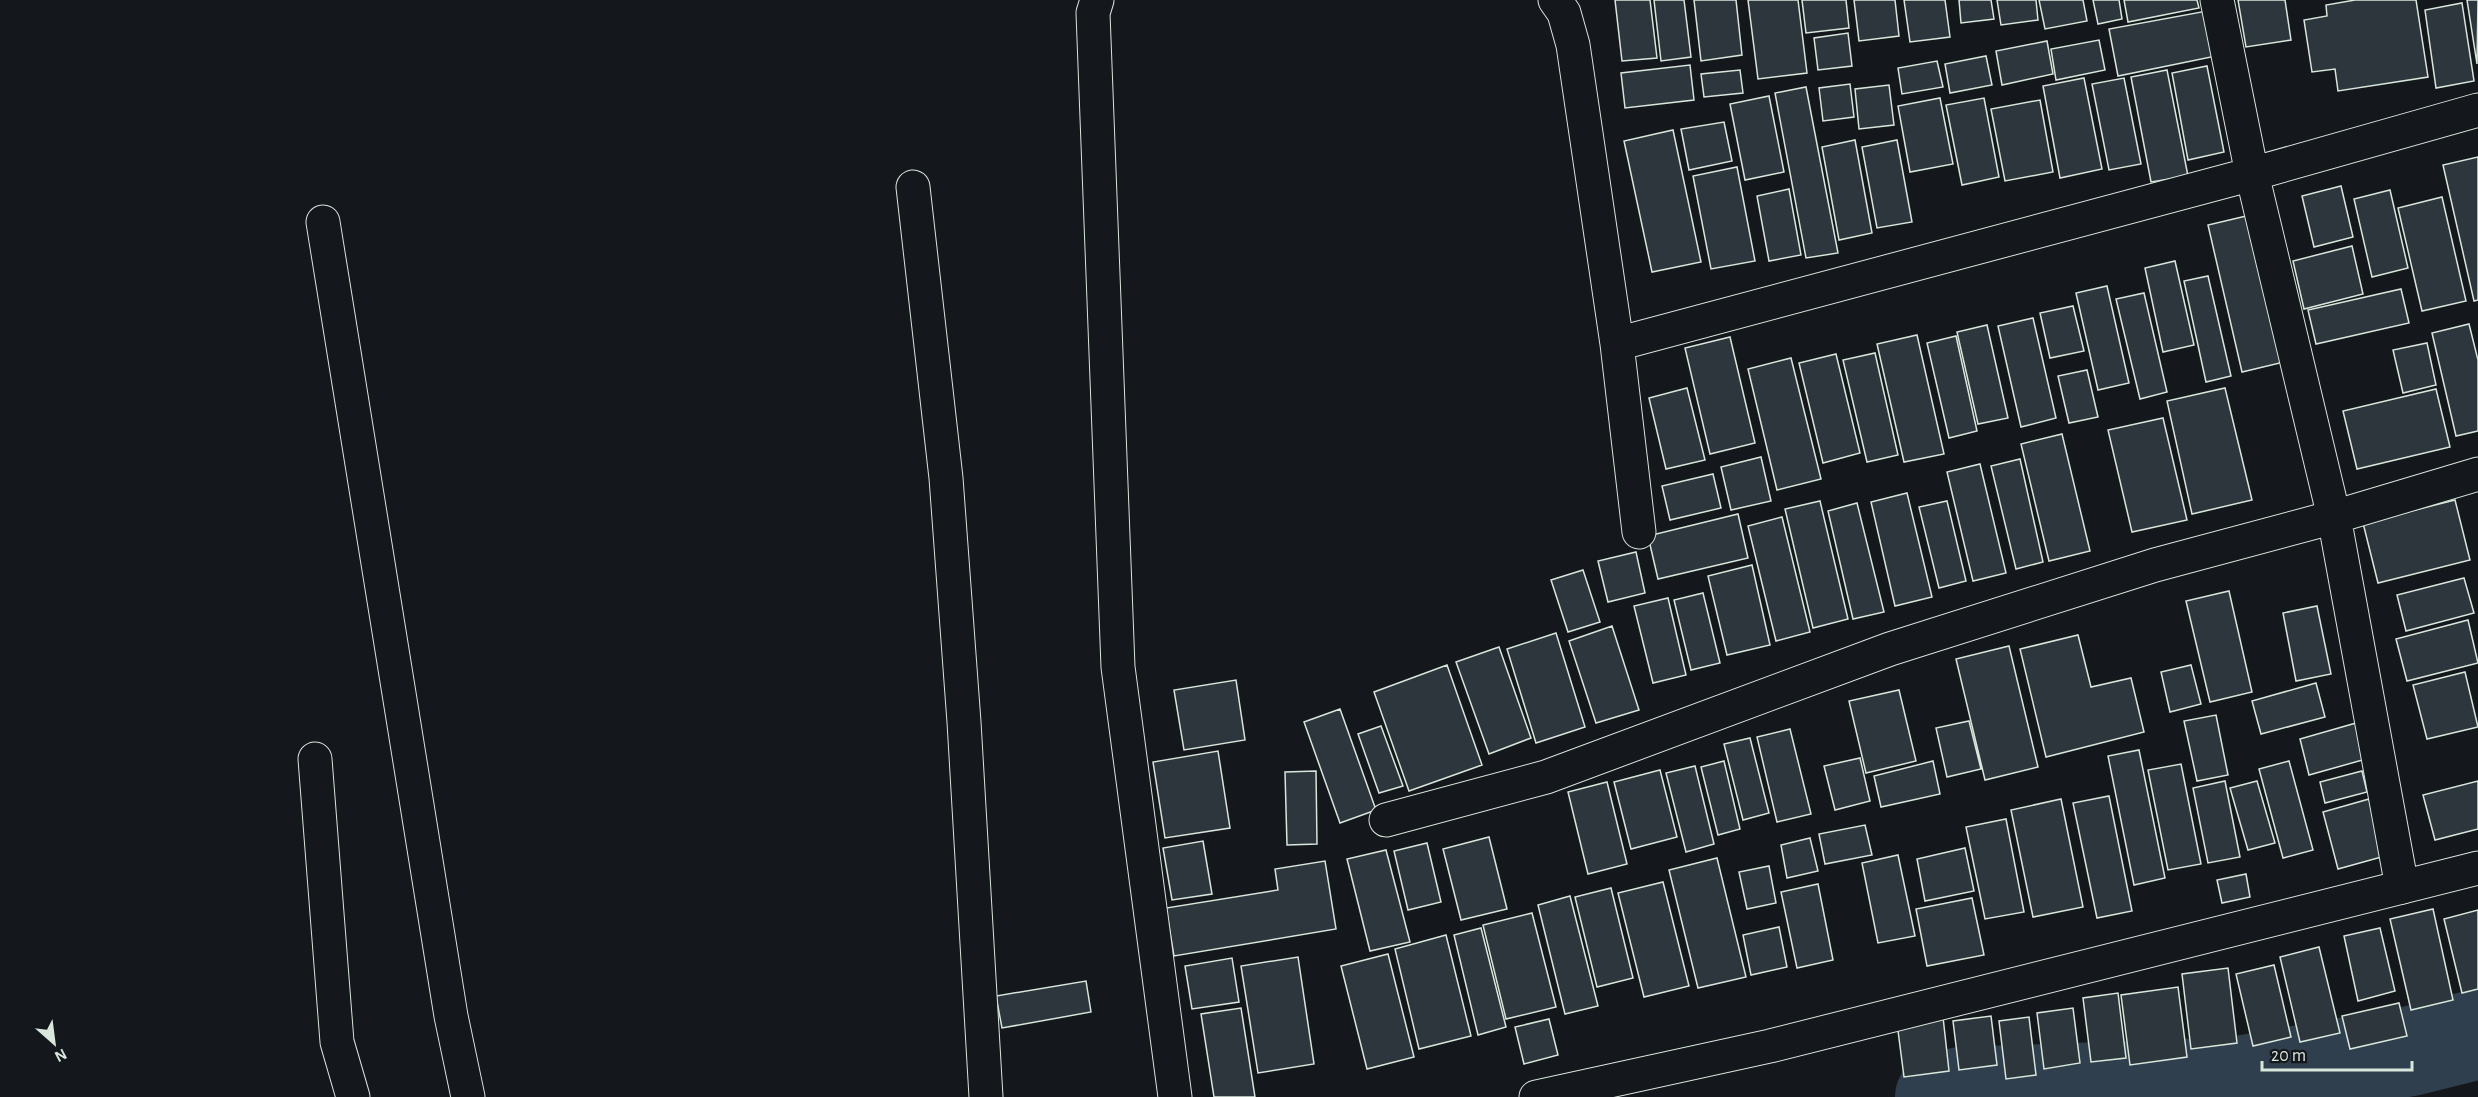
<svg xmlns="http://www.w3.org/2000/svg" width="2478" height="1097" font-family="'Alegreya Sans',sans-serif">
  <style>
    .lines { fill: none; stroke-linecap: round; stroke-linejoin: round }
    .river { stroke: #2f3f4d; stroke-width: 90 }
    .building { fill: #2c363c; stroke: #d8e6dc; stroke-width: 1.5 }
    .minor-casing { stroke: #d8e6dc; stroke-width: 35 }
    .tertiary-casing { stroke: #d8e6dc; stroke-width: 35 }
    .minor { stroke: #14181c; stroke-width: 33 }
    .tertiary { stroke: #14181c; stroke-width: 33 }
  </style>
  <rect width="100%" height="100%" fill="#14181c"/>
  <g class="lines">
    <!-- river -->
    <path class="river" d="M1940,1097l22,-5 270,-10 179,-31 67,-17"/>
  </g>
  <!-- building -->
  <path class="building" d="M1615,0h35l7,58 -35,3z
    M1654,0h30l7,57 -30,4z
    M1694,0h42l6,55 -41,6z
    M1748,0h50l9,73 -49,6z
    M1802,0h44l3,28 -43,5z
    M1854,0h41l4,36 -40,5z
    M1904,0h41l5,37 -40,5z
    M1959,0h32l3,19 -33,4z
    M1997,0h39l2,20 -37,5z
    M2039,0h44l4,21 -42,8z
    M2093,0h26l3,19 -24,5z
    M2124,0h73l2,8 -71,14z
    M2238,0h47l6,40 -45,7z
    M2355,0h61l12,77 -90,14 -3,-22 -23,3 -8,-52 23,-4 -1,-11z
    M2467,0h11l-1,64z
    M2462,3l12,78 -38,7 -11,-78z
    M2212,10l9,45 -103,21 -9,-47z
    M1848,33l4,33 -34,4 -4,-32z
    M2099,40l6,30 -49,10 -5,-31z
    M2047,41l6,33 -51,11 -6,-34z
    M1986,56l6,29 -42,8 -5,-29z
    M1937,61l6,26 -41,7 -4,-26z
    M1690,65l4,35 -69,8 -4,-35z
    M2207,66l17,86 -36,8 -16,-87z
    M1740,70l3,23 -39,4 -3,-23z
    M2167,70l21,106 -37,6 -20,-105z
    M2084,78l18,91 -42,9 -17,-92z
    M2124,78l17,86 -32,6 -17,-86z
    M1850,84l4,33 -31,4 -4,-33z
    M1889,85l5,40 -35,4 -4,-40z
    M1806,87l32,166 -32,5 -31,-165z
    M1769,96l15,76 -39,8 -15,-76z
    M1940,98l13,66 -43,8 -12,-66z
    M1984,98l15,79 -37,8 -16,-80z
    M2040,100l13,72 -48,9 -14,-72z
    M1724,122l8,39 -43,9 -8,-41z
    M1673,130l28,132 -49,10 -28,-131z
    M1855,140l17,93 -33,7 -17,-93z
    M1897,140l15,82 -35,6 -15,-81z
    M2478,157v143l-4,1 -31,-136z
    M1737,167l18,94 -44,8 -18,-93z
    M2341,186l12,51 -39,10 -12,-51z
    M1789,189l12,66 -32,6 -12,-65z
    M2390,190l18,78 -36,9 -18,-78z
    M2442,197l24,104 -44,10 -24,-103z
    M2259,213l33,147 -50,12 -34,-147z
    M2352,246l11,48 -59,15 -11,-48z
    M2175,261l19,84 -31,7 -18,-84z
    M2208,276l23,100 -25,6 -22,-101z
    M2107,286l22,97 -31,7 -22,-97z
    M2401,289l8,34 -93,21 -8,-34z
    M2144,293l23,99 -27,7 -24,-100z
    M2073,306l11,45 -34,7 -10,-45z
    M2033,318l23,100 -35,9 -23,-101z
    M2469,324l9,36v71l-22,5 -24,-103z
    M1987,325l21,93 -30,6 -21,-92z
    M1917,335l27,119 -40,8 -27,-118z
    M1956,336l21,95 -28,7 -22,-95z
    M1730,337l25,106 -45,11 -25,-106z
    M2427,343l9,42 -33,8 -10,-43z
    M1875,353l23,102 -31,7 -24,-102z
    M1836,354l24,99 -37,10 -24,-100z
    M1791,358l30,121 -44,11 -29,-121z
    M2087,370l11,47 -29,6 -11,-47z
    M1687,388l18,72 -39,9 -17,-71z
    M2225,388l27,112 -60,14 -25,-113z
    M2436,389l14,58 -93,22 -14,-58z
    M2163,418l24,102 -55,12 -24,-102z
    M2062,434l28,117 -41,10 -28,-117z
    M1761,457l10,44 -40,9 -10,-43z
    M2020,459l23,103 -27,7 -25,-103z
    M1980,464l26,109 -33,8 -26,-109z
    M1713,474l8,34 -51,12 -8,-34z
    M1907,493l25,104 -37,9 -24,-104z
    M2455,500l15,60 -92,23 -15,-60z
    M1820,501l28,118 -35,9 -28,-119z
    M1947,501l19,80 -27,7 -20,-81z
    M1857,503l27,109 -31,7 -25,-108z
    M1738,514l10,44 -90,21 -10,-43z
    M1782,517l28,115 -34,9 -28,-115z
    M1636,552l9,41 -37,9 -10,-41z
    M1752,565l18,80 -43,10 -19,-79z
    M1583,570l17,52 -32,10 -17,-52z
    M2464,578l10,35 -68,18 -9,-36z
    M2229,591l23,101 -42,10 -24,-101z
    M1703,593l17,70 -29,7 -17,-70z
    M1668,598l18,77 -33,8 -19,-77z
    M2317,606l14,68 -35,7 -13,-68z
    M2468,620l10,43 -71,18 -11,-42z
    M1612,626l27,84 -43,13 -27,-82z
    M1556,633l29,94 -49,16 -29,-94z
    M2078,635l13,52 40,-9 13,54 -98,25 -26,-108z
    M2009,646l29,121 -53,13 -29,-121z
    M1499,647l32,91 -42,16 -33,-92z
    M1447,665l35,100 -73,26 -35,-99z
    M2191,665l10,39 -31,8 -9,-40z
    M2465,672l13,55 -51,12 -14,-54z
    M1236,680l9,60 -61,10 -10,-60z
    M2316,683l9,34 -64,17 -9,-33z
    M1899,690l17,71 -50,12 -17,-72z
    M1340,709l36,101 -36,13 -36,-101z
    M2216,715l12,60 -31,6 -13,-60z
    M1969,721l12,48 -34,8 -11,-49z
    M2356,723l10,36 -57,16 -9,-36z
    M1381,726l22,60 -24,7 -21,-59z
    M1790,729l21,85 -34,8 -20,-85z
    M1750,738l19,75 -26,7 -19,-76z
    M2139,750l26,128 -31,7 -26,-129z
    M1218,751l12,77 -65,10 -12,-76z
    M1860,758l10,43 -35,9 -11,-44z
    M1724,761l16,68 -22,6 -17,-68z
    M1933,761l7,33 -59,13 -7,-31z
    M2289,761l24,89 -30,8 -24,-89z
    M2181,764l20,100 -33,6 -20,-100z
    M1695,766l19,78 -28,8 -20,-79z
    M1660,770l17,67 -46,12 -17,-67z
    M1316,771l1,73 -30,1 -2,-73z
    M2362,771l5,21 -42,11 -5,-21z
    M2225,781l15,76 -32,6 -15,-75z
    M2257,781l18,62 -27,7 -18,-62z
    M2478,781v48l-43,11 -12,-45z
    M1607,782l20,82 -39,10 -20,-82z
    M2109,796l23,115 -35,7 -24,-115z
    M2061,799l22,108 -50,10 -22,-107z
    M2369,799l16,57 -47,13 -15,-57z
    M2006,819l18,93 -39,7 -19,-92z
    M1865,825l7,30 -47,9 -6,-30z
    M1489,837l18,72 -46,11 -18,-71z
    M1810,838l8,33 -31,7 -6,-33z
    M1203,841l9,53 -40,6 -9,-52z
    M1427,843l14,59 -33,8 -14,-59z
    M1965,848l9,43 -49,10 -8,-42z
    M1386,850l24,92 -40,9 -23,-92z
    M1898,855l17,81 -37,7 -16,-80z
    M1717,858l29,119 -48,11 -29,-118z
    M1325,861l11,68 -162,27 -8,-48 112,-18 -3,-21z
    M1769,866l7,37 -29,6 -8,-37z
    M2246,874l4,23 -28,6 -5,-23z
    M1663,882l26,104 -45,11 -26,-104z
    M1818,884l15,76 -36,8 -16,-76z
    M1611,888l22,90 -36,9 -22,-90z
    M1570,896l28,110 -33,8 -27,-109z
    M1972,898l12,57 -57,11 -11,-57z
    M2433,909l20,91 -42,10 -21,-91z
    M2478,910v79l-16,4 -18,-74z
    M1532,913l24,94 -50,12 -23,-94z
    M1779,927l8,40 -36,8 -8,-40z
    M1481,928l25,99 -28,8 -24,-100z
    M2380,928l15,63 -37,10 -14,-65z
    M1446,935l25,101 -52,13 -24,-100z
    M2319,947l21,86 -40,9 -20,-85z
    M1388,954l26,103 -47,12 -26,-103z
    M1298,957l16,107 -56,9 -17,-107z
    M1232,958l7,44 -47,7 -7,-43z
    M2274,965l17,72 -38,9 -17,-72z
    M2228,968l9,75 -46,6 -9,-75z
    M1086,981l5,31 -89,16 -6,-32z
    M2178,987l9,70 -57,8 -9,-70z
    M2118,993l8,65 -35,4 -8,-64z
    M2399,1003l8,33 -57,13 -8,-33z
    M1241,1008l14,89h-41l-13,-83z
    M2073,1008l7,55 -36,6 -7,-56z
    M1991,1016l6,49 -38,5 -6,-49z
    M1943,1017l6,54 -45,6 -7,-54z
    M2029,1017l7,58 -30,4 -7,-58z
    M1549,1019l9,36 -34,9 -9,-37z"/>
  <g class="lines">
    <defs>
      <path id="minor" d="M1097,0l-4,13 25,654 57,430
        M1555,0l9,13 9,32 44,299 22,188
        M2217,0l35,174 82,343 68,370
        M913,187l33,291 18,244 22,375
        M323,222l128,794 17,81
        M1617,344l635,-170 226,-64
        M315,759l22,283 16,55
        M1386,820l160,-43 344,-128 265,-84 179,-48 144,-43"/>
      <path id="tertiary" d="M1536,1097l234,-51 708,-178"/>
    </defs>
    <!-- minor casing -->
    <use href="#minor" class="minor-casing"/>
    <!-- tertiary casing -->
    <use href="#tertiary" class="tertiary-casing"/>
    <!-- minor -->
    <use href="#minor" class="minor"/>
    <!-- tertiary -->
    <use href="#tertiary" class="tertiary"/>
  </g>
  <!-- north arrow -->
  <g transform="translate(54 1043) rotate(152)" stroke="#14181c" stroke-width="4.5" paint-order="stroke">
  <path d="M0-4.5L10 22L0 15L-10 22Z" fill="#d8e6dc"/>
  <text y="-9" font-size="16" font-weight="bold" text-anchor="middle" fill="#d8e6dc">N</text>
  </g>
  <!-- scale -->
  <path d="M2262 1061v9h150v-9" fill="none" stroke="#d8e6dc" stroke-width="3"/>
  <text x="2271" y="1061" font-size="18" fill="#d8e6dc" stroke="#14181c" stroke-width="4.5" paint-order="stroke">20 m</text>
</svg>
